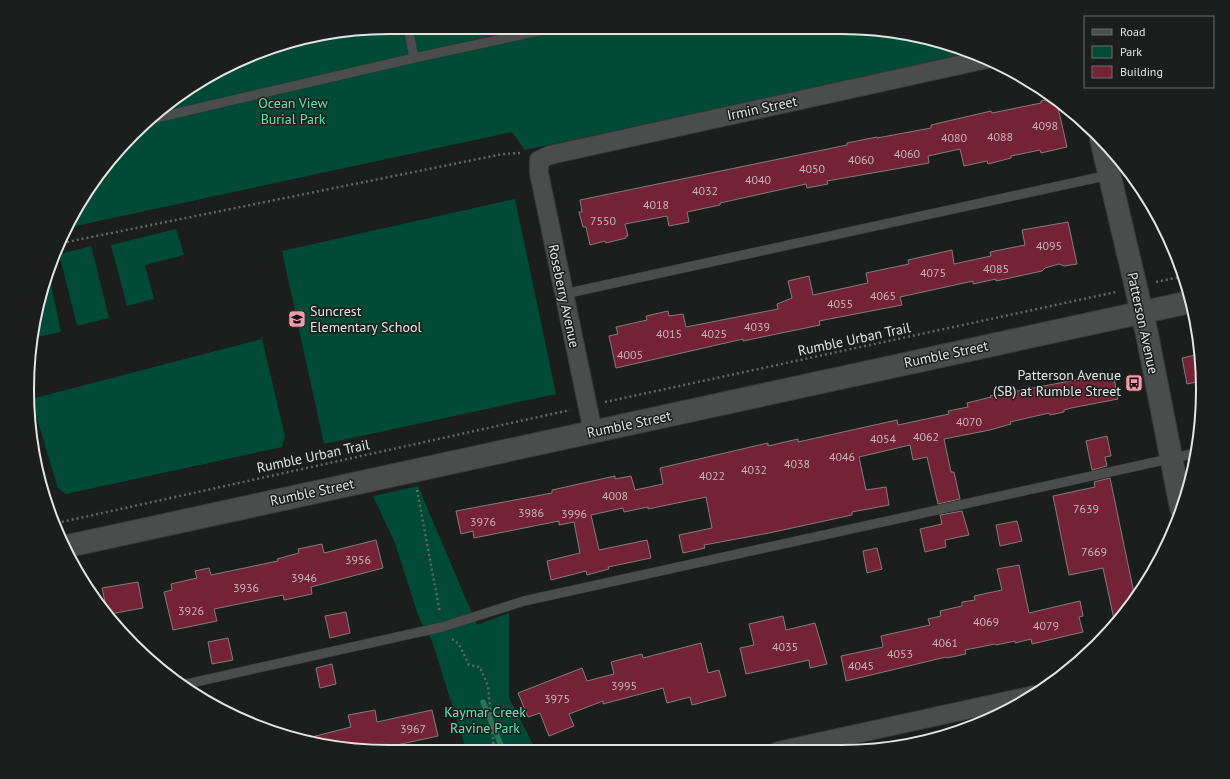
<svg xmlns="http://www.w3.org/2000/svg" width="1230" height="779" font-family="'PT Sans',sans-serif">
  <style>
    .green { fill: #014a35 }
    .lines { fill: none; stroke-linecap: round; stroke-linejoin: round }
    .stream { stroke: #22765a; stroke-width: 5.5 }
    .building { fill: #732238; stroke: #817d7e }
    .service-casing { stroke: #373a39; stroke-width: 10 }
    .minor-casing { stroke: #373a39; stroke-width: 20 }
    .tertiary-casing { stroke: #373a39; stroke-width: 24 }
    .path { stroke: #646665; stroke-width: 2.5; stroke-dasharray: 2 3; stroke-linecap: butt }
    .service { stroke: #4b4d4c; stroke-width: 9 }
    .minor { stroke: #4b4d4c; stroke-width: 18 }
    .tertiary { stroke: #4b4d4c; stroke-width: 22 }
    .labels { text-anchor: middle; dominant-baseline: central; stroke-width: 3; stroke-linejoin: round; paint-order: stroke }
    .number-label { font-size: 12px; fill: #c7b4b9 }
    .park-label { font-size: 14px; fill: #58e9b7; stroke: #1b1e1d }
    .street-label { font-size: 14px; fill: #e3e5e4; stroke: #1b1e1d }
    .poi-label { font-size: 14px; fill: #e3e5e4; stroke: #1b1e1d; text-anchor: start }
    .rim { fill: none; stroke: #e3e5e4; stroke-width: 2 }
  </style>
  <rect width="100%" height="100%" fill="#1b1e1d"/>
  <!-- green -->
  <path class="green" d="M390,27l498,3 86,23 -449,97 -13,-18 -441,95 31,-58 86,-81 85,-42z
    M515,199l41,195 -232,50 -42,-193z
    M176,229l8,26 -39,10 9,34 -27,7 -16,-61z
    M91,246l18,72 -32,8 -18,-72z
    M48,270l13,62 -28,6 13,-65z
    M262,339l23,97 -3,11 -216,47 -8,-6 -27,-89z
    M418,486l59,139 32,-12v85l27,52 -70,-1 -34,-108 -13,-23 -24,-75 -22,-47z"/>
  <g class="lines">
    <!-- stream -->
    <path class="stream" d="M483,702l20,48"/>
  </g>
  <!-- building -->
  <path class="building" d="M1054,98l2,1 11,48 -26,6 -1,-3 -29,6v2l-23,6 -1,-3 -23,5 -4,-17 -32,7 1,7 -102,18 1,3 -21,4 -1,-4 -86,19v2l-33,7 2,10 -20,4 -2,-10 -42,8 3,12h-2v2l-20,5 -1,-2 -15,4 -4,-18h-3l-4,-15h3l-2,-12 267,-55v-2l30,-6v1l54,-10v-3l60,-14 1,2 49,-10v-2z
    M1068,222l9,42 -13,2 -5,-2 -14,4 -3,3 -46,10v-2l-23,5v-3l-73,16 2,8 -83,16 1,4 -77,16v-2l-127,29 -7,-32 9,-2 -2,-7 31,-7 -1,-4 22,-5 1,5 14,-2 3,13 92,-18 -1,-5 15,-6 -4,-17 21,-5 4,19 55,-12 -2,-10 43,-9 -1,-4 44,-10 2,14 37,-8 -1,-4 35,-7 -3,-15z
    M1200,354l1,27 -14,3 -5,-26z
    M1113,373l5,26 -47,9 -7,2v2l-14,3 -1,-2 -39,9 1,2 -21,6 -46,9 7,33h3l6,27 -22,5 -11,-47 -14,3 -3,-15 -51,12 7,33 20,-3 3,18 -37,7v3l-83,18 -65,12 1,3 -22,5 -4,-18 33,-7 -6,-31 -58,12v-2l-24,5 -1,-4 -32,7 8,35 48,-10 4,18 -43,9 1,2 -22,6 -1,-4 -35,9 -4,-19 33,-8 -6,-31 -15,3v-4l-85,17 -1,-7 -12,3 -5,-23 96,-18v-3l63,-14v3l16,-3 4,14 28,-6 -3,-16 108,-25v3l30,-7v3l99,-22 1,5 51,-11 -1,-3 20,-4 -1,-4 24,-6 -1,-1z
    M1107,436l4,20 -6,1 2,9 -15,4 -6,-29z
    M1110,478l25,120 -7,12 -13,14 -12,-56 -34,7 -16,-79 42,-9 -1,-5z
    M962,511l7,24 -24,5 1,7 -21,5 -5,-23 22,-5 -2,-9z
    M1017,521l5,20 -22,5 -4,-21z
    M376,540l7,28 -72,19 1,7 -28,6 -1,-5 -69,14 3,12 -44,9 -9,-38 8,-2 -1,-6 26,-6 -2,-7 14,-3 2,7 67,-14 -1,-2 22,-6 -1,-4 24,-5 2,9z
    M877,548l5,21 -15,4 -4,-22z
    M1019,565l10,48 51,-12 3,15 -4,1 4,15 -51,12 -1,-5 -16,4v-2l-19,4 -1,-1 -30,6 1,4 -19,4 -1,-1 -100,24 -5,-25 42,-9 -2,-11 49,-11 -2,-6 13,-3 -1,-5 22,-5v-4l13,-2 -1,-4 28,-6 -5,-21z
    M138,582l5,26 -33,6 -3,-3 -5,-23z
    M346,612l4,21 -20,5 -5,-22z
    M783,616l3,14 29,-7 12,41 -17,4 -1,-8 -63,14 -6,-26 14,-3 -5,-21z
    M228,638l5,22 -21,4 -4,-22z
    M701,643l7,30 11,-3 7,26 -34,9 -2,-8 -23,6 -4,-15 -60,16v-3l-34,13 5,12 -25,10 -9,-23 -12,4 -10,-24 64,-25 5,13 27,-7 -3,-12 31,-8 1,4z
    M332,664l4,20 -16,4 -4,-20z
    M375,710l2,12 55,-12 6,26 -60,13h-36l-38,-10 47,-12 -3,-12z"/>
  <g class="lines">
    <defs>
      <path id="service" d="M408,27l6,31
        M156,118l258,-60 139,-30
        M564,294l545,-119
        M182,685l260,-58 82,-26 672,-148"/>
      <path id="minor" d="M593,432l-54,-259v-13l11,-5 437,-96
        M778,751l256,-56"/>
      <path id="tertiary" d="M1101,139l46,195 34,174
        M68,546l1122,-244"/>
    </defs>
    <!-- service casing -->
    <use href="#service" class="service-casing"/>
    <!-- minor casing -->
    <use href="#minor" class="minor-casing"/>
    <!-- tertiary casing -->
    <use href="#tertiary" class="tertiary-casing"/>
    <!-- path -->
    <path class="path" d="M62,243l441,-89 19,-1
      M1156,282l29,-6
      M605,402l511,-110
      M417,490l23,123
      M57,523l513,-113
      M452,639l7,5 10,21 11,2 8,19 6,64"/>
    <!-- service -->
    <use href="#service" class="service"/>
    <!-- minor -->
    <use href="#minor" class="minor"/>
    <!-- tertiary -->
    <use href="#tertiary" class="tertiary"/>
  </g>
  <!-- icons -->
  <defs>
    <symbol id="school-square" viewBox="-11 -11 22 22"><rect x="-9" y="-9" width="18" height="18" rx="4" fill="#f39aab" stroke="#1b1e1d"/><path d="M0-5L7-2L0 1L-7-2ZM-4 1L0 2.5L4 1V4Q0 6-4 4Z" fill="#111"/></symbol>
    <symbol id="bus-square" viewBox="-11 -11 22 22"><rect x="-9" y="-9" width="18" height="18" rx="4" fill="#f39aab" stroke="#1b1e1d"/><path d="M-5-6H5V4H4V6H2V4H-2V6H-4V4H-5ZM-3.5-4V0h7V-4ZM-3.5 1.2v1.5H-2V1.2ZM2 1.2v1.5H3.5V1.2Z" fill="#111"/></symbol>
  </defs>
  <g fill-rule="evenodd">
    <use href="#school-square" x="287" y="309" width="20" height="20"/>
    <use href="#bus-square" x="1124" y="373" width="20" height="20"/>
  </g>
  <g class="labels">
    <!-- number labels -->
    <g class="number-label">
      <text x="1045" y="125">4098</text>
      <text x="1000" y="136">4088</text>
      <text x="954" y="137">4080</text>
      <text x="907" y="153">4060</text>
      <text x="861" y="159">4060</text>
      <text x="812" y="168">4050</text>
      <text x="758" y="179">4040</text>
      <text x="705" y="190">4032</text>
      <text x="656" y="204">4018</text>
      <text x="603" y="220">7550</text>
      <text x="1049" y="245">4095</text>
      <text x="996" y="268">4085</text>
      <text x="933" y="272">4075</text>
      <text x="883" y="295">4065</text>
      <text x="840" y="303">4055</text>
      <text x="757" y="326">4039</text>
      <text x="669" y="333">4015</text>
      <text x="714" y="333">4025</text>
      <text x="630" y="354">4005</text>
      <text x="969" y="421">4070</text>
      <text x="926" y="436">4062</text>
      <text x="883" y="438">4054</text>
      <text x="842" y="456">4046</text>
      <text x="797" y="463">4038</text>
      <text x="754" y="469">4032</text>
      <text x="712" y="475">4022</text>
      <text x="615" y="495">4008</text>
      <text x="1086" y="508">7639</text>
      <text x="531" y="512">3986</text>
      <text x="574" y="513">3996</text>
      <text x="483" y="521">3976</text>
      <text x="1094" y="551">7669</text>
      <text x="358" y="559">3956</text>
      <text x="304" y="577">3946</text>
      <text x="246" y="587">3936</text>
      <text x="191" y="610">3926</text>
      <text x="986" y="621">4069</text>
      <text x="1046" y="625">4079</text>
      <text x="945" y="642">4061</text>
      <text x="785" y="646">4035</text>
      <text x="900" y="653">4053</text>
      <text x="861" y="665">4045</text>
      <text x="624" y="685">3995</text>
      <text x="557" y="698">3975</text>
      <text x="413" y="728">3967</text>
    </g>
    <!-- park labels -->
    <g class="park-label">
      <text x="293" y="103">Ocean View<tspan x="293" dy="16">Burial Park</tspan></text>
      <text x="485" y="712">Kaymar Creek<tspan x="485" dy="16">Ravine Park</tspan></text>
    </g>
    <!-- street labels -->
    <g class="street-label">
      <text transform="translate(762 108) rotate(-12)">Irmin Street</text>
      <text transform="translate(564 296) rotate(78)">Roseberry Avenue</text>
      <text transform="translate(1143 323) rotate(78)">Patterson Avenue</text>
      <text transform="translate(854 339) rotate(-12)">Rumble Urban Trail</text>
      <text transform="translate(946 354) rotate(-12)">Rumble Street</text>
      <text transform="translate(629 424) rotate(-12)">Rumble Street</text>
      <text transform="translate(313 456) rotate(-12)">Rumble Urban Trail</text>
      <text transform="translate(312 492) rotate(-12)">Rumble Street</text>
    </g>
    <!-- poi labels -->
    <g class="poi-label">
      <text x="310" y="311">Suncrest<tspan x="310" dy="16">Elementary School</tspan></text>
      <text x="1121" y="375" text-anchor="end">Patterson Avenue<tspan x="1121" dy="16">(SB) at Rumble Street</tspan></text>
    </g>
  </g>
  <!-- crop -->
  <path d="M0 0H1230V779H0ZM389 34H841A355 355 0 0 1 1196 389V390A355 355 0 0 1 841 745H389A355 355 0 0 1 34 390V389A355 355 0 0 1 389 34Z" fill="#1b1e1d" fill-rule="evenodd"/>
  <path class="rim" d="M389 34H841A355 355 0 0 1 1196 389V390A355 355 0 0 1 841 745H389A355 355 0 0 1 34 390V389A355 355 0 0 1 389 34Z"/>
  <!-- legend -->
  <rect x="1084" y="16" width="130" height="72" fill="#1b1e1d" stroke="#6b6e6d"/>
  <rect x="1092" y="29" width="20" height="6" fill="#4b4d4c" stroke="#6b6e6d"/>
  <text x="1120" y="36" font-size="12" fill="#e3e5e4">Road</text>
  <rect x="1092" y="46" width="20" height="12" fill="#014a35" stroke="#6b6e6d"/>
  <text x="1120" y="56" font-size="12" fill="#e3e5e4">Park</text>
  <rect x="1092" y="66" width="20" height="12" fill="#732238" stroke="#6b6e6d"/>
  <text x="1120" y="76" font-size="12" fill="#e3e5e4">Building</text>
</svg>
